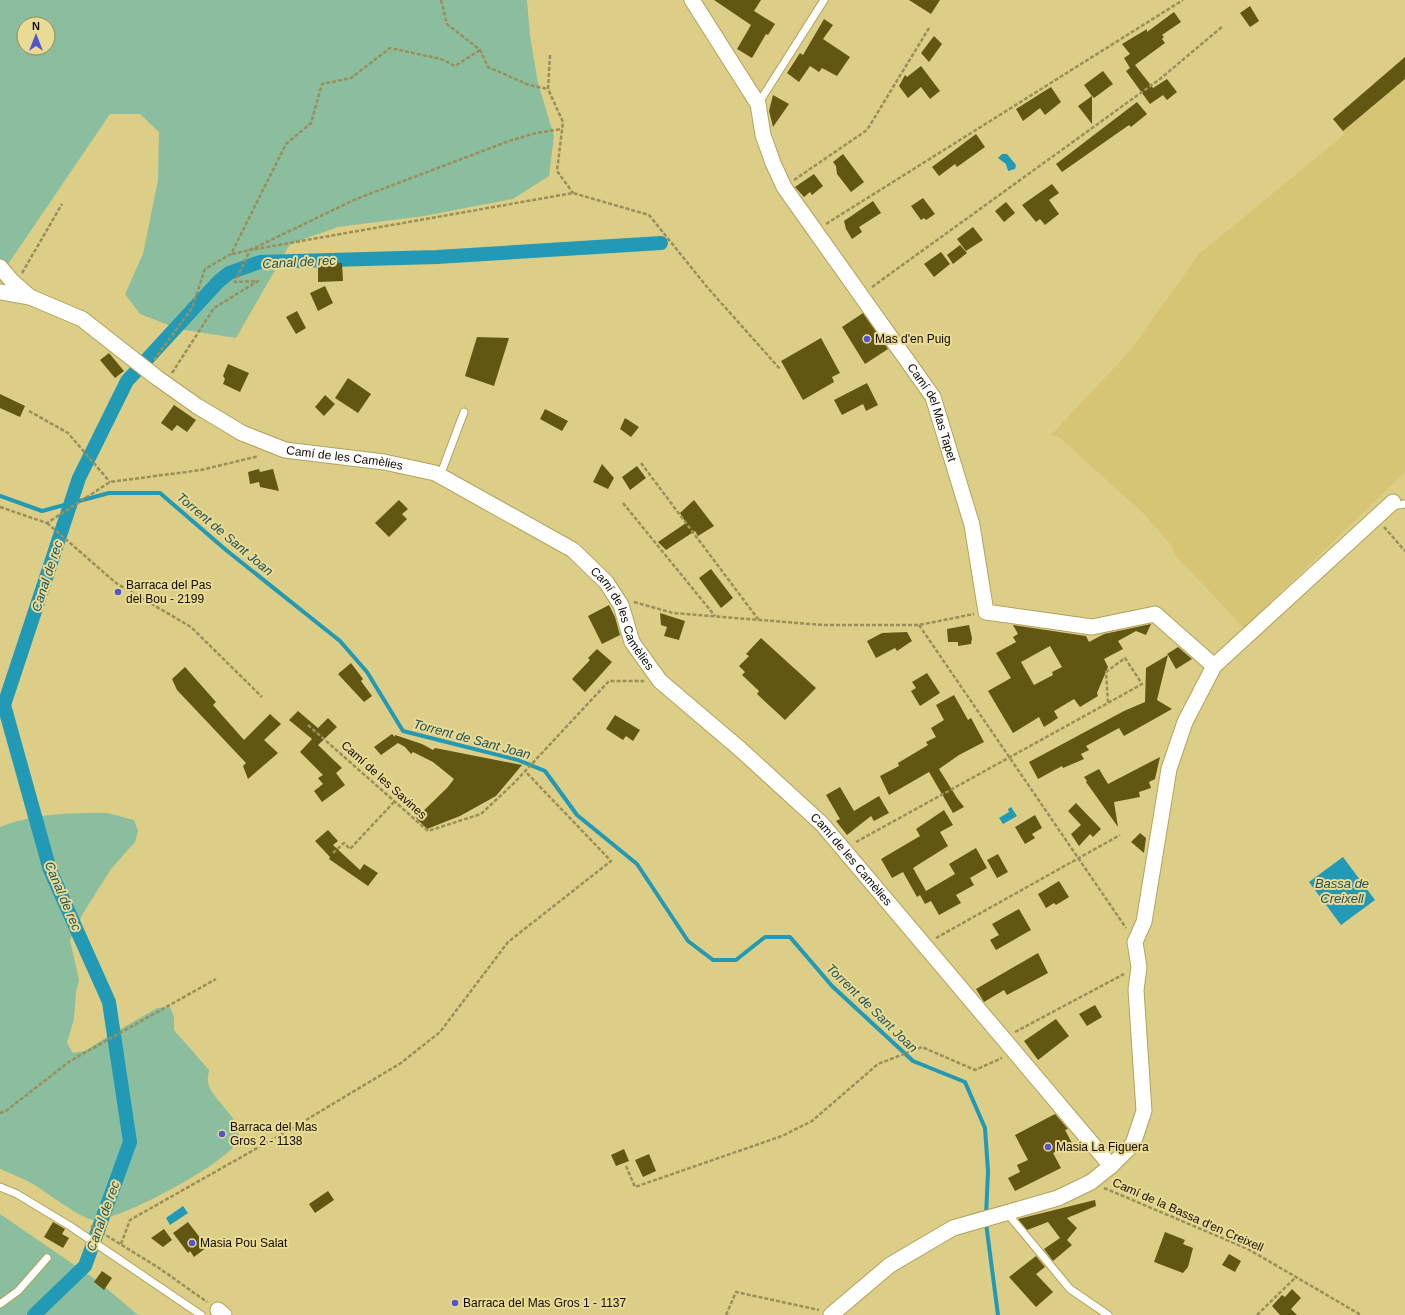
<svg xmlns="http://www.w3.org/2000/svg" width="1405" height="1315" font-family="Helvetica,sans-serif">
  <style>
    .built { fill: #d6c575 }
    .green { fill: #8bbe9f; fill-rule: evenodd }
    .water { fill: #2299b5 }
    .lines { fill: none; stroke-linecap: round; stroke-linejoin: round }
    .stream { stroke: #2299b5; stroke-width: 4 }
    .canal { stroke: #2299b5; stroke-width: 14 }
    .building { fill: #625613; fill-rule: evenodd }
    .lane-casing { stroke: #b2a35d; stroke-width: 9 }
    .street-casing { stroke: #b2a35d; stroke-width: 17 }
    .path { stroke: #9a8f5a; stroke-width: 2.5; stroke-dasharray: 4 2; stroke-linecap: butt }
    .lane { stroke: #fff; stroke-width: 7 }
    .street { stroke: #fff; stroke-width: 15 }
    .poi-dot { fill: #5454cb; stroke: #e9db93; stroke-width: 1.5 }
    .labels { text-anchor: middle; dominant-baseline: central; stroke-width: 4; stroke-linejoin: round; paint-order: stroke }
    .poi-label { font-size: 12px; fill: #110b00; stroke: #e9db93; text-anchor: start }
    .street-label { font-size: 12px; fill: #110b00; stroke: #e9db93 }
    .water-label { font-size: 13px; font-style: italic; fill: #22515d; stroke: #e9db93 }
  </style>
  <rect width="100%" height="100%" fill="#dcce86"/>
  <!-- built -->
  <path class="built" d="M1405,57v415l-161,156 -68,-72 -4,-10 -29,-33 -85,-77 -7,-1 78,-83 70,-98 146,-120 -12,-15z"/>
  <!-- green -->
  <path class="green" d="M0,0h527l3,36 8,47 16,53 -5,40 -36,23 -89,17 -86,11 -48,17 -54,94 -57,-9 -39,-15 -15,-20 18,-40 15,-74 1,-48 -19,-18h-30l-110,162zM24,24h24v24h-24z
    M107,813l27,7 4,11 -3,11 -24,27 -29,46 -12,25 9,40 -3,12 -2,27 -7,24 6,10 12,-2 22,-14 50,-29 13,-1 4,10v13l35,40c0,3 -2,8 -1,12 3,19 36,36 30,58 -5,20 -124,84 -145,80 -13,-2 -47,-28 -60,-36 -10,-6 -22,-10 -33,-15v-342c35,-14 70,-14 107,-14z
    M0,1214l99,68 39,33h-138z"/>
  <!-- water -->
  <path class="water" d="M1002,154h5l9,11 -1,4 -7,2 -2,-7 -8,-6z
    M1011,807l6,9 -14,8 -4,-6 10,-6 -1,-3z
    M1343,857l32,43 -34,25 -32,-43z
    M183,1206l5,7 -18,12 -4,-7z"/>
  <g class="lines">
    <!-- stream -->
    <path class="stream" d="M0,496l42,15 67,-18h51l66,57 114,91 27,31 36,59 115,29 27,11 32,44 60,49 51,77 25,19h23l29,-23h25l42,49 81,75 52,21 20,46 3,43 -2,45
      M986,1223l12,92"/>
    <!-- canal -->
    <path class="canal" d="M34,1315l51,-49 45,-124 -21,-140 -59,-132 -46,-165 75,-227 48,-97 91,-99 11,-9 31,-11 177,-5 224,-14"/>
  </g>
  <!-- building -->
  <path class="building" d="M714,0h47l-7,11 21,13 -7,11 -2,-1 -14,24 -15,-9 14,-24z
    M909,0h31l-9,14z
    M1250,6l9,15 -9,6 -10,-14z
    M1174,12l7,10 -19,13 2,2 -2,2 3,4 -30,22 18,23 14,-9 10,13 -10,8 -4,-5 -13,9 -24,-33 4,-3 -6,-10 6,-4 -8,-10 25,-15v3z
    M824,19l9,6 -10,14 27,18 -13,19 -15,-8 -3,4 -9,-6 -11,16 -12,-9 13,-20 3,2z
    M934,36l8,8 -13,18 -8,-9z
    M1405,57v22l-62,52 -10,-12z
    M921,66l19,25 -10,8 -9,-12 -13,11 -9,-12 6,-11 2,2z
    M1103,71l10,13 -19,14 -2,-2v28l-14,-18 14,-10 -8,-11z
    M1051,87l10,15 -16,13 -5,-7 -17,13 -7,-12z
    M773,95l16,9 -16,23 -4,-16z
    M1137,102l10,12 -16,13 -2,-2 -67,47 -6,-8z
    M976,134l9,13 -28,20 -2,-3 -16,12 -7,-9z
    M843,154l21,28 -13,10 -14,-18 -1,-8 -3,-4z
    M814,174l9,12 -11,9 -2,-3 -6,5 -9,-10z
    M1052,184l7,9 -10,7 10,14 -14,11 -5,-6 -4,3 -14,-17z
    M923,198l12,16 -9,6 -2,-2 -3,2 -10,-14z
    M873,201l8,12 -22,14 3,5 -10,7 -6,-10 -2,-8z
    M1006,202l9,11 -11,9 -9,-11z
    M973,227l10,13 -17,11 -9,-12z
    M960,245l7,8 -14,11 -6,-9z
    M941,252l9,12 -16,13 -10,-13z
    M318,263h24l1,18 -25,1z
    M325,286l8,17 -15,8 -8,-18z
    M297,311l9,17 -10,6 -10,-17z
    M863,313l25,36 -23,15 -23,-37z
    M477,337l32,1 -15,48 -29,-10z
    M821,338l19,35 -8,4 2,5 -31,18 -22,-39z
    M109,353l15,18 -9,7 -15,-18z
    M228,364l21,9 -9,19 -17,-8 2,-5 -2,-3z
    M348,378l23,16 -13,19 -23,-15z
    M867,383l11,22 -12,6 -3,-7 -21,11 -8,-15z
    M0,394l25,12 -5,11 -20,-9z
    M325,395l10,9 -11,12 -9,-9z
    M174,405l22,15 -9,12 -10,-7 -5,6 -11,-8z
    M545,409l23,12 -6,10 -22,-12z
    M625,418l14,9 -8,10 -11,-8z
    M602,464l12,14 -6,11 -15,-7z
    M637,466l9,12 -16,12 -8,-13z
    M259,469l1,3 13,-3 6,22 -19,-4 -1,-5 -9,2 -2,-12z
    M399,500l9,9 -6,5 5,5 -18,18 -14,-14z
    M694,500l20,26 -16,10 -3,-5 -29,19 -8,-8 28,-19 -6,-10z
    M711,569l22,29 -12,10 -22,-30z
    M609,605l6,12 5,18 -18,9 -14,-28z
    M660,613l25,8 -6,19 -15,-4 3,-9 -6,-2z
    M1151,624l-5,11 -10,-4 -18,10 5,8 -19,10 4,8 -11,26 1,3 -18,11 -6,-8 -20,12 4,7 -14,9 -5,-10 -26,16 -25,-42 23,-13 -15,-25 20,-11 -3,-5 5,-3 -5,-9 73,11 3,6 15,-8zM1050,646l12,21 -10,5 1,3 -19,10 -13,-23z
    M969,625l3,13 -1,6 -13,2v-4h-10l-1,-13z
    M907,632l5,9 -15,10 -2,-3 -19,10 -9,-17 15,-8z
    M761,638l55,50 -31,32 -28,-26 2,-3 -17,-16 3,-3 -6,-6 10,-10 -3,-2z
    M1178,647l14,12 -16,10 -8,-14 -11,45 15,9 -48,27 -5,-8 -33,18 3,4 -8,4 3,5 -21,9 -1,-2 -24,13 -9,-17 95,-51 21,-9 1,-34 22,-13 -1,-1z
    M597,649l15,13 -27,30 -13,-13 18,-19 -2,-2z
    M351,663l12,16 -2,2 11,15 -8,6 -26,-28z
    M185,667l31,35 -3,3 31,35 26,-26 11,10 -17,16 14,13 -30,26 -5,-13 3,-3 -69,-73 -5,-11z
    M927,673l13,20 -20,13 -9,-15 5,-3 -4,-6z
    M954,695l14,25 3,-2 13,24 -25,13 -20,14 18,29 7,9 -11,6 -24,-41 -40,23 -9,-19 19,-10 -1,-3 30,-18 -2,-3 10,-5 -5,-9 13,-8 -8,-15z
    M298,711l20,17 10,-10 9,9 -19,18 24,23 -6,5 9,12 -23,17 -8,-11 9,-7 -5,-6 5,-3 -23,-23 12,-13 -23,-19z
    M615,715l25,15 -7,11 -7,-5 -3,4 -17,-11z
    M392,734l3,3v-2l27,9 11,6 2,-2 87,17 -26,31 -36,20 -33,13 -11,-11 31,-30 7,-9 -21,-17 -20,-10 -2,2 -6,-7 -7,-4 -17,12 -7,-8z
    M1160,757l-5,22 -6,3 2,6 -12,4 1,5 -26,5 4,25 -32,-45 1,-1 -3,-4 15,-8 9,15z
    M840,787l14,24 25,-15 10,17 -15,8 -3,-5 -24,19 -11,-14 4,-2 -14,-24z
    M1076,803l25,26 -8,8 -3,-3 -11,12 -8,-12 10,-9 -13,-14z
    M944,810l9,15 -13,7 8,14 -35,22 13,23 29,-17 -6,-10 27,-16 11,20 -17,10 4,7 -18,10 5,8 -22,12 -8,-14 -6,3 -5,-9 -3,2 -14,-25 -11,6 -11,-19 39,-23 -4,-7z
    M1035,815l7,13 -10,6 3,4 -10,6 -10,-17z
    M328,830l10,11 -5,4 27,25 4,-6 14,9 -10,13 -39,-27 1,-2 -15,-16z
    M1140,833l6,5 -2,15 -13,-11z
    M998,854l10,18 -11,6 -10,-18z
    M1059,881l10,16 -13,8 -2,-2 -8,5 -8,-14z
    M1019,909l12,21 -35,20 -6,-10 9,-5 -7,-11z
    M1038,953l10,20 -41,22 -3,-5 -20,12 -8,-13z
    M1095,1005l7,12 -15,9 -8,-12z
    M1056,1019l13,17 -31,24 -14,-19z
    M1055,1114l13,15 -3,1 7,13 -19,10 8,15 -46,23 -7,-13 12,-6 -3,-7 11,-5 -13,-25z
    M624,1149l5,12 -13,5 -5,-11z
    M649,1154l7,17 -13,6 -8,-17z
    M328,1191l6,9 -19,13 -6,-9z
    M1095,1200l1,6 -29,12 10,10 -10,12 5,5 -19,16 -9,-12 16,-11 -12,-16 -21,8 -9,-11z
    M53,1222l12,7 -3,5 7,4 -6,10 -19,-11z
    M188,1222l19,25 -13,10 -4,-6 -2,2 -15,-20z
    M164,1229l8,11 -9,7 -12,-9z
    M1165,1232l20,8 -2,4 10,4 -5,19 -5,6 -29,-11z
    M1229,1254l12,7 -6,11 -13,-7z
    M1036,1256l9,11 -9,7 17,18 -17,15 -27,-30z
    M102,1271l10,7 -8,12 -10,-8z
    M1292,1289l9,9 -10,11 6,6h-17l-8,-9 10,-11 3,2z"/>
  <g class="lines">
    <defs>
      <path id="lane" d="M758,104l66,-104
        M440,476l24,-64
        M1391,506l14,-2
        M0,1187l17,7 53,32 131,89
        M1007,1213l63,76 38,26
        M0,1304l18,-13 29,-33"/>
      <g id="street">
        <path id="s1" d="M692,0l66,104 5,31 10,28 11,24 149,210 39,128 14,87 106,15 63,-13 59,52"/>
        <path id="s2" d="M0,267l11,13 19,17 52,22 74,58 41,29 45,27 43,17 99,12 51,11 138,77 33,32 15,23 11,37 28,39 80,68 82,75 289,342"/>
        <path d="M0,292l30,5"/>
        <path d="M218,1310l6,5"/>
        <path d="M831,1315l59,-50 63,-37 105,-30 33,-16 20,-16 22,-22 11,-33 -8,-121 3,-23 -4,-25 9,-20 25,-153 16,-47 29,-56 179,-164"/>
      </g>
    </defs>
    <!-- lane casing -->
    <use href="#lane" class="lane-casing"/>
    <!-- street casing -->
    <use href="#street" class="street-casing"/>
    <!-- path -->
    <path class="path" d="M441,0l6,24 33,26 8,17 41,18 19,4
      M550,55l-2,34 15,33 -6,49 16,22
      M794,180l73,-50 62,-102
      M826,224l357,-224
      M232,254l18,-4 106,-51 153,-58 27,-8 26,-4
      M22,273l40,-69
      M872,287l288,-208 63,-53
      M154,360l38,-52 13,-39 26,-15 55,-110 25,-21 11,-39 29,-6 39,-30 51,11 14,7 25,-16
      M172,373l42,-65 44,-27 -23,1 15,-32 323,-57 76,22 58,72 73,82
      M29,411l39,22 42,49
      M641,463l117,156
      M623,503l92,113
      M0,507l47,16 63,-41 91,-12 58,-14
      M47,523l69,60 75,44 71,70
      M1384,527l21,24
      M634,602l39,11 150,12h96l55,-11
      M919,625l207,303
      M308,725l120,106 53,-17 33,-31 95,-102h35
      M856,842l252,-139 34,-19 -17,-26 -19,14 2,31
      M333,853l11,-10 6,6 44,-47
      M936,938l184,-103
      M1015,1032l109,-58
      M0,1113l6,-2 64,-50 146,-82
      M626,1166l9,21 147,-51 30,-15 66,-57 44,-17 53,23 27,-12
      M1104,1188l144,61 113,66
      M91,1226l68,42 48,34
      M121,1244l9,-24 161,-91 110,-66 39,-31 68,-90 103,-81 -86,-90
      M726,1315l10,-23 83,18
      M1257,1315l39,-38"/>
    <!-- lane -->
    <use href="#lane" class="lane"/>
    <!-- street -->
    <use href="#street" class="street"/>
  </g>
  <!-- markers -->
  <g class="poi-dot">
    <circle cx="867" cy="339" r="4"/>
    <circle cx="118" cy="592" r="4"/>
    <circle cx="222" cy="1134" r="4"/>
    <circle cx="1048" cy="1147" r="4"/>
    <circle cx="192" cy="1243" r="4"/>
    <circle cx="455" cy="1303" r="4"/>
  </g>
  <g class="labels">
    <!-- poi labels -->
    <g class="poi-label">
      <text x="875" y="339">Mas d'en Puig</text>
      <text x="126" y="585">Barraca del Pas<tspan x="126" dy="14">del Bou - 2199</tspan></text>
      <text x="230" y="1127">Barraca del Mas<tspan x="230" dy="14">Gros 2 - 1138</tspan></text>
      <text x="1056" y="1147">Masia La Figuera</text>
      <text x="200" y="1243">Masia Pou Salat</text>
      <text x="463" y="1303">Barraca del Mas Gros 1 - 1137</text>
    </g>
    <!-- street labels -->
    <g class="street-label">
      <text stroke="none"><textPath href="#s1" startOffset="482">Camí del Mas Tapet</textPath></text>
      <text stroke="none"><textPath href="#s2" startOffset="402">Camí de les Camèlies</textPath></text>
      <text stroke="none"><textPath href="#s2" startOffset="738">Camí de les Camèlies</textPath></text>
      <text transform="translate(384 780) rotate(42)">Camí de les Savines</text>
      <text stroke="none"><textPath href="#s2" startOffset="1074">Camí de les Camèlies</textPath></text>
      <text transform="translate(1188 1215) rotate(24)">Camí de la Bassa d'en Creixell</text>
    </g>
    <!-- water labels -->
    <g class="water-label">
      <text transform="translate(299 262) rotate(-3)">Canal de rec</text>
      <text transform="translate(225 534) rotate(40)">Torrent de Sant Joan</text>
      <text transform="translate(47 576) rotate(-72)">Canal de rec</text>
      <text transform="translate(472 739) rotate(15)">Torrent de Sant Joan</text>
      <text x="1342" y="883">Bassa de<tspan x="1342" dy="15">Creixell</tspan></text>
      <text transform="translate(63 896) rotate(67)">Canal de rec</text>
      <text transform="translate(872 1008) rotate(44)">Torrent de Sant Joan</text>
      <text transform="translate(103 1216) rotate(-70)">Canal de rec</text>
    </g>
  </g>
  <!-- north arrow -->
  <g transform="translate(36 36)"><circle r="19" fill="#e9db93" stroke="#938858"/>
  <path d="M0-3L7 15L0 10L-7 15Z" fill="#5454cb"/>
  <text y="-6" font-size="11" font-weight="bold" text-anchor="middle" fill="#110b00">N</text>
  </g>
</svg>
